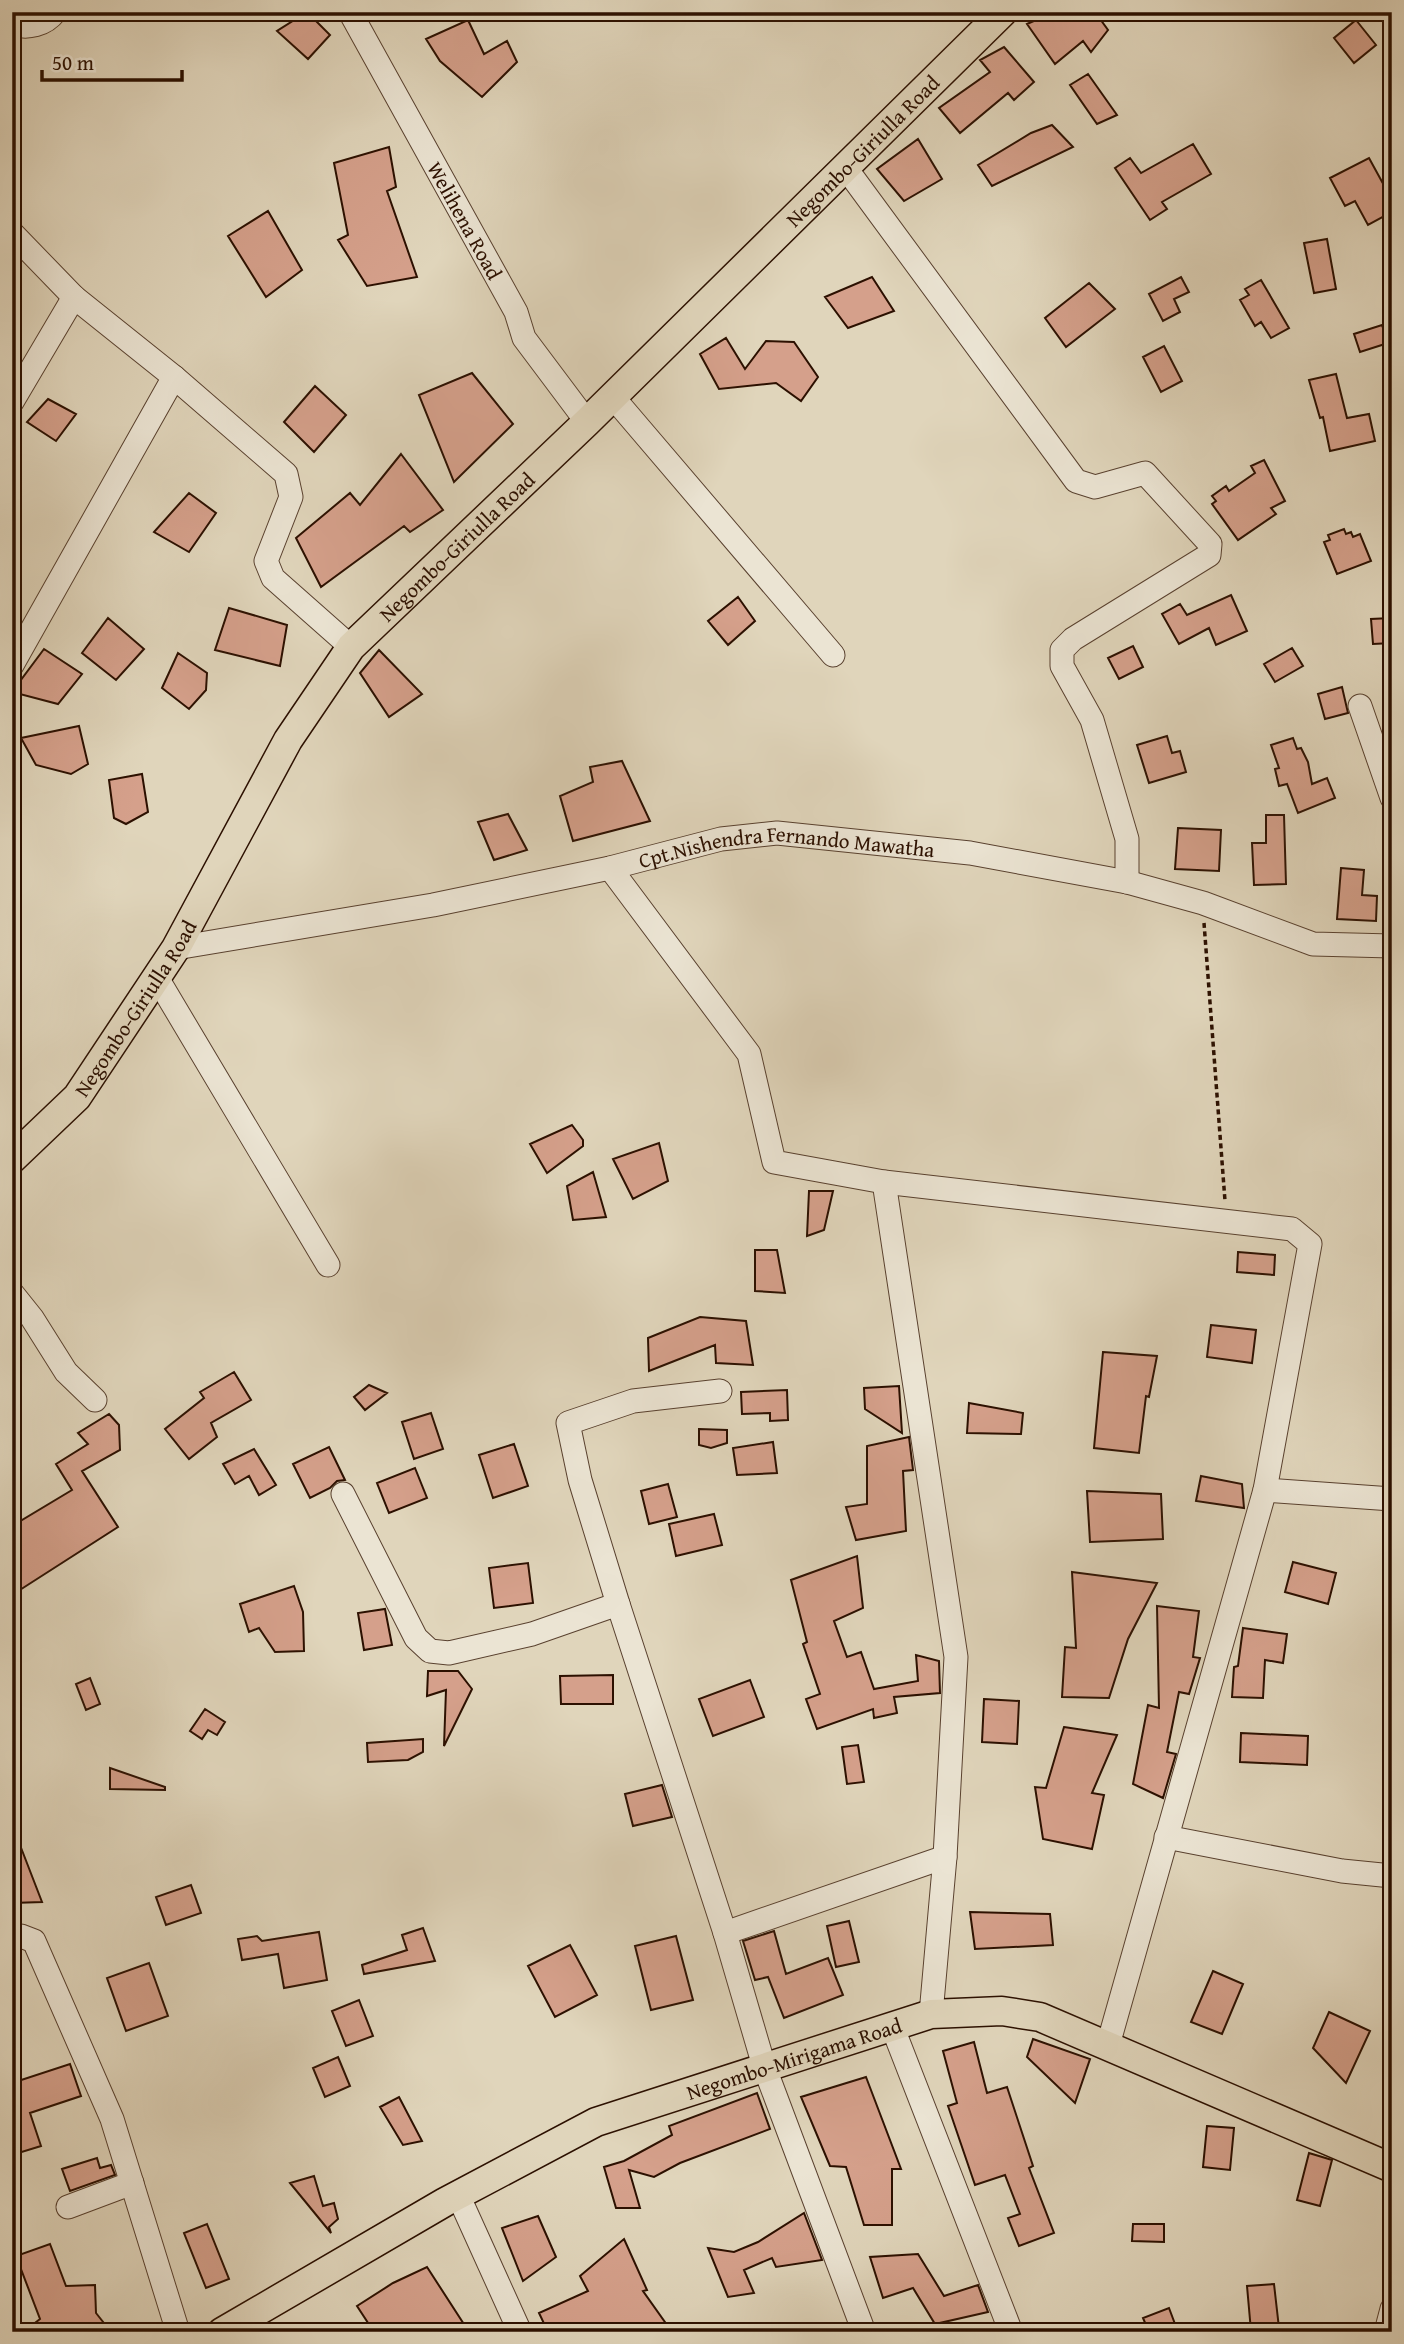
<svg xmlns="http://www.w3.org/2000/svg" width="1404" height="2344" font-family="'Gentium Book Plus',serif">
  <style>
    .building { fill: #d5a08b; stroke: #2c1000; stroke-width: 2 }
    .lines { fill: none; stroke-linecap: round; stroke-linejoin: round }
    .minor-casing { stroke: #59412f; stroke-width: 25 }
    .major-casing { stroke: #2c1000; stroke-width: 31 }
    .path { stroke: #2c1000; stroke-width: 3.5; stroke-dasharray: 5 3.5; stroke-linecap: butt }
    .minor { stroke: #ebe4d3; stroke-width: 23 }
    .major { stroke: #e0d5bb; stroke-width: 28 }
    .labels { text-anchor: middle; dominant-baseline: central; stroke-width: 5; stroke-linejoin: round; paint-order: stroke }
    .street-label { font-size: 21px; fill: #2c1000; stroke: #ebe4d3 }
  </style>
  <rect width="100%" height="100%" fill="#e0d5bb"/>
  <filter id="stains"><feTurbulence type="fractalNoise" baseFrequency=".00286" numOctaves="4"/><feColorMatrix values="0 0 0 0 .2 0 0 0 0 .09 0 0 0 0 .02 0 0 0 .5 -.17"/></filter>
  <radialGradient id="worn" r=".72"><stop offset=".6" stop-color="#630" stop-opacity="0"/><stop offset="1" stop-color="#630" stop-opacity=".3"/></radialGradient>
  <!-- building -->
  <path class="building" d="M307,12l23,23 -22,24 -31,-28z
    M1054,12h41l13,18 -17,22 -8,-11 -28,23 -28,-40z
    M468,20l16,34 23,-13 10,21 -35,35 -42,-36 -14,-22z
    M1356,20l20,25 -22,18 -20,-25z
    M1004,47l30,35 -20,18 -6,-7 -48,40 -21,-25 51,-36 -10,-12z
    M1088,74l29,41 -20,9 -27,-39z
    M1052,125l21,22 -81,39 -14,-21 53,-32z
    M918,139l24,40 -38,22 -27,-32z
    M1193,144l18,30 -49,28 5,7 -17,11 -35,-52 15,-10 11,15z
    M389,147l7,40 -9,4 30,86 -50,9 -29,-46 10,-5 -14,-72z
    M1369,158l23,42v12l-24,13 -13,-24 -10,5 -15,-28z
    M268,211l34,59 -36,27 -38,-61z
    M1327,239l9,50 -22,4 -10,-50z
    M872,277l22,34 -46,17 -23,-31z
    M1181,277l8,15 -15,7 6,13 -17,9 -14,-27z
    M1261,280l28,48 -18,10 -10,-16 -6,4 -15,-26 9,-5 -4,-6z
    M1089,283l26,26 -49,38 -21,-29z
    M1382,325l6,18 -28,9 -6,-18z
    M726,338l19,31 21,-28 28,1 24,35 -17,24 -25,-18 -57,6 -19,-35z
    M1164,346l18,35 -21,11 -18,-35z
    M472,373l41,51 -59,58 -35,-87z
    M1336,374l11,44 22,-4 6,27 -45,10 -7,-34 -3,1 -11,-38z
    M315,386l31,29 -32,37 -30,-30z
    M48,399l28,15 -20,27 -29,-19z
    M401,454l42,56 -33,22 -6,-6 -83,61 -25,-49 54,-45 10,12z
    M1264,460l21,41 -14,7 5,6 -38,26 -26,-36 4,-3 -4,-5 14,-10 3,5 26,-18 -4,-7z
    M189,493l27,20 -27,39 -35,-20z
    M1344,529l2,5 5,-2 2,5 7,-3 11,27 -34,13 -13,-32 6,-2 -2,-5z
    M1231,595l16,36 -31,14 -7,-17 -30,16 -17,-30 18,-10 7,11z
    M738,597l17,24 -27,24 -20,-24z
    M229,608l58,17 -7,41 -65,-16z
    M108,618l36,31 -28,31 -34,-27z
    M1391,618l1,25 -19,1 -2,-25z
    M1133,646l10,21 -24,12 -11,-21z
    M1292,648l11,18 -28,16 -11,-18z
    M44,649l38,25 -24,30 -46,-12z
    M379,650l43,44 -33,23 -29,-44z
    M178,653l29,20 -1,17 -17,19 -27,-21z
    M1342,687l6,26 -23,6 -7,-25z
    M79,726l9,38 -17,10 -35,-9 -15,-27z
    M1167,736l5,17 8,-2 6,21 -37,11 -12,-38z
    M1293,738l4,11 4,-1 7,14 4,22 15,-6 8,20 -37,15 -11,-29 -8,2 -4,-17 4,-1 -8,-23z
    M622,761l28,60 -77,20 -13,-45 33,-14 -3,-15z
    M142,774l6,38 -22,12 -12,-6 -5,-38z
    M508,814l19,36 -33,10 -16,-38z
    M1266,815h18l2,69 -32,1 -2,-42h14z
    M1178,828l43,2 -2,41 -44,-2z
    M1341,868l23,2 -2,25 15,1 -1,25 -39,-2z
    M572,1125l11,15v6l-36,27 -17,-29z
    M659,1143l9,38 -35,18 -20,-40z
    M593,1172l13,45 -33,3 -6,-34z
    M809,1191h24l-9,39 -17,6z
    M755,1250h22l8,43 -30,-2z
    M1238,1252l37,3 -1,20 -37,-3z
    M700,1317l46,4 7,44 -37,-2 -1,-18 -66,26 -1,-33z
    M1211,1325l45,5 -4,33 -45,-6z
    M1103,1352l54,4 -8,41 -3,-1 -7,57 -45,-5z
    M234,1372l17,28 -40,23 6,14 -28,22 -24,-30 39,-31 -4,-6z
    M369,1385l18,8 -22,17 -11,-13z
    M899,1386l3,47 -37,-24 -1,-21z
    M787,1390l1,30 -18,1v-8l-28,1 -1,-22z
    M969,1403l54,10 -2,21 -54,-1z
    M431,1413l12,36 -29,10 -12,-37z
    M109,1414l10,11 1,25 -38,21 36,56 -106,68v-69l60,-36 -16,-26 32,-20 -10,-11z
    M699,1429l28,1v13l-16,5 -12,-3z
    M909,1437l4,33 -10,1 3,60 -50,9 -10,-33 21,-3v-58z
    M773,1442l4,31 -40,2 -4,-27z
    M514,1444l14,42 -35,12 -14,-43z
    M329,1447l16,33 -8,1 -7,7 -20,10 -17,-34z
    M254,1449l22,36 -17,10 -10,-19 -14,8 -12,-20z
    M415,1468l12,30 -38,15 -12,-30z
    M1201,1476l41,8 2,24 -48,-7z
    M668,1484l9,33 -28,7 -8,-33z
    M1087,1491l74,3 2,45 -73,3z
    M714,1514l8,31 -46,11 -7,-32z
    M857,1556l6,52 -29,13 13,36 14,-5 13,37 44,-8 -2,-26 23,6 1,32 -46,4 3,16 -23,5 -1,-9 -56,20 -11,-30 14,-5 -17,-50 4,-2 -16,-62z
    M1293,1562l43,11 -8,31 -43,-12z
    M528,1563l5,40 -39,5 -5,-40z
    M1072,1572l85,11 -29,56 -19,59 -47,-1 3,-50 11,1z
    M294,1586l9,26 1,39 -29,1 -16,-24 -10,4 -9,-28z
    M1157,1606l42,5 -6,46 7,1 -11,36 -10,-2 -12,60 9,2 -13,44 -30,-14 15,-79 11,3z
    M385,1609l7,36 -28,5 -6,-37z
    M1243,1628l44,6 -4,29 -18,-3 -2,38 -31,-1 2,-30 4,-1z
    M428,1671h30l14,18 -28,57 2,-56 -19,6z
    M613,1675v29h-52l-1,-28z
    M90,1678l10,26 -14,6 -10,-26z
    M750,1680l14,37 -51,19 -14,-37z
    M984,1699l35,2 -2,43 -35,-2z
    M205,1709l20,13 -8,13 -9,-5 -6,9 -12,-8z
    M1064,1727l53,8 -25,58 12,2 -12,54 -49,-10 -8,-52 11,1z
    M1241,1733l67,3 -1,29 -67,-3z
    M423,1739v13l-15,8 -40,2 -1,-19z
    M858,1745l6,37 -17,2 -5,-37z
    M110,1768l55,19v3l-55,-1z
    M662,1785l10,32 -39,9 -8,-32z
    M13,1827l29,75 -30,1z
    M191,1885l10,28 -35,12 -10,-28z
    M970,1912l80,2 3,31 -78,4z
    M849,1921l10,41 -23,5 -9,-41z
    M423,1928l12,33 -71,13 -2,-9 45,-15 -5,-15z
    M774,1931l12,43 42,-16 15,37 -59,23 -16,-41 -13,3 -12,-39z
    M319,1932l8,48 -43,8 -6,-34 -36,6 -4,-21 19,-3 5,5z
    M676,1936l17,64 -42,10 -16,-64z
    M570,1945l27,50 -42,22 -27,-51z
    M149,1963l19,53 -42,15 -19,-53z
    M1213,1971l30,13 -21,50 -31,-12z
    M359,2000l14,36 -27,10 -14,-35z
    M1329,2012l41,19 -24,52 -33,-35z
    M1033,2039l57,20 -15,44 -48,-46z
    M974,2042l13,51 20,-6 26,79 -4,2 25,65 -35,13 -11,-28 12,-4 -15,-39 -30,10 -27,-79 9,-3 -14,-52z
    M338,2057l12,29 -25,11 -12,-29z
    M70,2064l11,32 -51,17 11,33 -29,9v-72z
    M866,2077l35,92h-9v56h-28l-18,-58 -16,-1 -29,-69z
    M757,2093l13,36 -90,34 -26,14 -25,-7 11,38h-24l-12,-41 20,-6 48,-26 -3,-9z
    M399,2097l23,44 -19,4 -23,-38z
    M1207,2126l27,2 -4,42 -27,-3z
    M1309,2153l23,7 -12,46 -23,-6z
    M97,2158l3,10 11,-3 4,10 -45,16 -8,-22z
    M314,2176l9,30 11,-3 4,16 -9,8 2,6 -41,-50z
    M804,2213l18,47 -46,7 -4,-9 -28,12 10,23 -26,4 -20,-49 26,4 24,-10z
    M538,2216l18,41 -33,24 -21,-53z
    M207,2224l22,55 -23,9 -22,-55z
    M1133,2224h31v18l-32,-1z
    M624,2239l23,51 -4,1 29,41h-124l-9,-19 49,-22 -8,-15z
    M50,2244l16,42 29,-1 1,28 15,19h-69l-7,-9 5,-4 -24,-63z
    M918,2254l26,42 34,-11 10,27 -53,12 -22,-36 -30,10 -13,-41z
    M427,2267l42,65h-95l-17,-26 36,-23z
    M1274,2284l5,44 -28,3 -4,-45z
    M1169,2308l9,24h-29l-6,-14z"/>
  <g class="lines">
    <defs>
      <g id="minor">
        <path id="s1" d="M350,12l166,300 8,26 63,84"/>
        <path d="M12,24c16,5 33,1 43,-12"/>
        <path d="M845,167l231,314 19,6 50,-14 65,71 -1,11 -136,84 -11,11v16l30,54 35,119v43"/>
        <path d="M12,233l62,64 100,80 112,97 5,23 -25,64 7,17 78,69"/>
        <path d="M612,396l221,259"/>
        <path d="M12,402l62,-105"/>
        <path d="M12,665l162,-288"/>
        <path d="M1360,706l32,92"/>
        <path d="M610,868l139,186 25,108 110,20 408,47 18,15 -45,246 -157,555"/>
        <path id="s2" d="M176,948l257,-43 177,-37 111,-29 56,-6 193,20 157,29 76,21 110,41 79,2"/>
        <path d="M157,978l171,287"/>
        <path d="M884,1182l72,475 -11,200 -14,157"/>
        <path d="M12,1293l20,25 34,54 29,28"/>
        <path d="M1265,1490l127,9"/>
        <path d="M343,1494l73,144 14,13 19,2 83,-19 86,-30 107,329 39,133 100,266"/>
        <path d="M618,1604l-38,-124 -12,-57 65,-22 87,-10"/>
        <path d="M1166,1837l176,34 50,5"/>
        <path d="M725,1933l220,-76"/>
        <path d="M12,1940l9,-4 13,5 78,178 66,213"/>
        <path d="M892,2026l119,306"/>
        <path d="M458,2195l62,137"/>
        <path d="M68,2207l64,-24"/>
        <path d="M1386,2332l6,-23"/>
      </g>
      <g id="major">
        <path id="s3" d="M12,1159l65,-62 99,-149 112,-208 63,-93 236,-225 416,-410"/>
        <path id="s4" d="M222,2332l223,-130 151,-80 335,-108 71,-3 38,6 352,151"/>
      </g>
    </defs>
    <!-- minor casing -->
    <use href="#minor" class="minor-casing"/>
    <!-- major casing -->
    <use href="#major" class="major-casing"/>
    <!-- path -->
    <path class="path" d="M1204,923l21,278"/>
    <!-- minor -->
    <use href="#minor" class="minor"/>
    <!-- major -->
    <use href="#major" class="major"/>
  </g>
  <g class="labels">
    <!-- street labels -->
    <g class="street-label">
      <text stroke="none"><textPath href="#s3" startOffset="1330">Negombo-Giriulla Road</textPath></text>
      <text stroke="none"><textPath href="#s1" startOffset="238">Welihena Road</textPath></text>
      <text stroke="none"><textPath href="#s3" startOffset="763">Negombo-Giriulla Road</textPath></text>
      <text stroke="none"><textPath href="#s2" startOffset="621">Cpt.Nishendra Fernando Mawatha</textPath></text>
      <text stroke="none"><textPath href="#s3" startOffset="196">Negombo-Giriulla Road</textPath></text>
      <text stroke="none"><textPath href="#s4" startOffset="637">Negombo-Mirigama Road</textPath></text>
    </g>
  </g>
  <!-- margin -->
  <rect width="1404" height="2344" fill="none" stroke="#e0d5bb" stroke-width="42"/>
  <rect x="14" y="14" width="1376" height="2316" fill="none" stroke="#2c1000" stroke-width="3.5"/>
  <rect x="21" y="21" width="1362" height="2302" fill="none" stroke="#2c1000" stroke-width="2"/>
  <!-- scale -->
  <path d="M42 70v10h140v-10" fill="none" stroke="#2c1000" stroke-width="3.5"/>
  <text x="52" y="70" font-size="21" fill="#2c1000" stroke="#ebe4d3" stroke-width="5" paint-order="stroke">50 m</text>
  <rect width="100%" height="100%" filter="url(#stains)"/>
  <rect width="100%" height="100%" fill="url(#worn)"/>
</svg>
